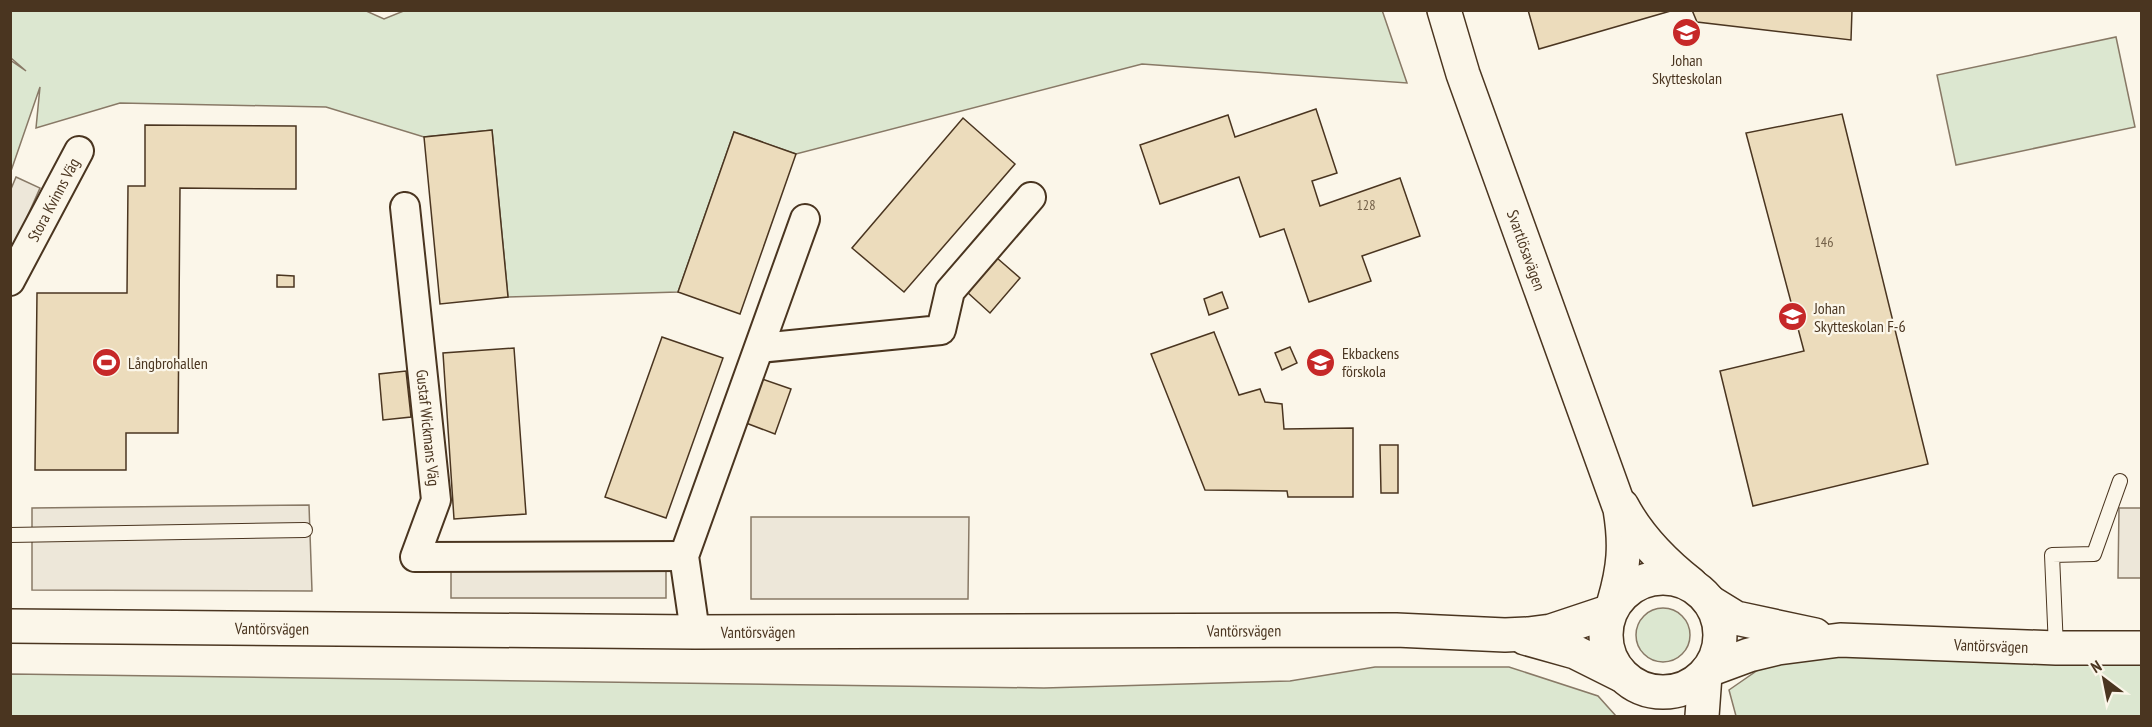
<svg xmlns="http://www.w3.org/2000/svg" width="2152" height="727" font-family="'PT Sans Narrow',sans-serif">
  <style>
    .green { fill: #dce7d0; stroke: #887966; stroke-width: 1.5 }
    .parking { fill: #ede7d9; stroke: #887966; stroke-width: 1.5 }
    .building { fill: #ecdcbc; stroke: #4a3520; stroke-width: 1.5 }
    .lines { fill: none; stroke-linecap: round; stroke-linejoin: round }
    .service-casing { stroke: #4a3520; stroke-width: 16 }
    .minor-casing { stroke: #4a3520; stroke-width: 32 }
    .tertiary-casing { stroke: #4a3520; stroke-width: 36 }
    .service { stroke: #fbf6e9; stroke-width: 14 }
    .minor { stroke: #fbf6e9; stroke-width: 28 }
    .tertiary { stroke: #fbf6e9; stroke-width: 33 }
    .labels { text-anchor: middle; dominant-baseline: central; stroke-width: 4.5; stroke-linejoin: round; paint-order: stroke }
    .number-label { font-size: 14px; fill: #725f47 }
    .poi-label { font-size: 16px; fill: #4a3520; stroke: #fbf6e9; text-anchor: start }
    .street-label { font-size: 16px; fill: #4a3520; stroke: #fbf6e9 }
  </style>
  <rect width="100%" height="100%" fill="#fbf6e9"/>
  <!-- green -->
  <path class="green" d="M11,10h353l20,9 22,-9h976l25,73 -265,-19 -346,90 -62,-22 -56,160 -170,5 -16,-167 -68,7 -98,-30 -206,-4 -84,25 4,-41 -29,84 -1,-111 16,11 -15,-13z
    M2116,37l19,90 -179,38 -19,-90z
    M1636 635a27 27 0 1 1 54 0a27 27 0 1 1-54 0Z
    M1839,655l302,6v55h-405l-7,-26 42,-29z
    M1375,667h134l89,29 18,20h-1606l1,-42 1033,14 246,-7z"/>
  <!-- parking -->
  <path class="parking" d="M16,177l24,11 -29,65v-64z
    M309,505l3,86 -280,-1v-82z
    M2119,508h22v70h-23z
    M751,517h218l-1,82h-217z
    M451,566h215v32h-215z"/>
  <!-- building -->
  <path class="building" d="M1528,10h146l-135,39z
    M1692,10h160l-1,30 -154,-18z
    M1316,109l21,64 -25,8 8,25 80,-28 20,58 -58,20 9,25 -62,21 -25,-73 -24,8 -21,-60 -79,27 -20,-59 88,-30 7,22z
    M1842,114l86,350 -175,42 -33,-135 84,-20 -58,-218z
    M963,118l52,46 -111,128 -52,-44z
    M145,125l151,1v63l-116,-1 -2,245h-52v37h-91l2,-177h90l1,-107h17z
    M492,130l16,167 -68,7 -16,-167z
    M734,132l62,22 -56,160 -62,-22z
    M997,258l23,20 -30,35 -23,-21z
    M277,275l17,1v11h-17z
    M1222,292l6,16 -19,7 -5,-16z
    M1214,332l25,63 21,-6 5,13 17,2 2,25 69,-1v69h-65l-1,-6 -82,-1 -54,-136z
    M662,337l61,21 -57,160 -61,-21z
    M1290,347l7,16 -15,7 -7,-17z
    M514,348l12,166 -72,5 -11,-166z
    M406,371l5,46 -28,3 -4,-46z
    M762,379l29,10 -16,45 -29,-11z
    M1380,445h18v48h-17z"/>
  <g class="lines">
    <defs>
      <path id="service" d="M10,535l295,-5
        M2056,648l-4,-93 42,-1 26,-73"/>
      <g id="minor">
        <path id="s1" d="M405,207l31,293 -21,57 269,-1"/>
        <path id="s2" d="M10,281l69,-130"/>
        <path d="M760,348l181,-18 9,-39 81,-94"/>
        <path d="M695,632l-11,-76 121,-337"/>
      </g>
      <g id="tertiary">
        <path id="s3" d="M1444,10l19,64 157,435c6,36 4,59 -6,93"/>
        <path d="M1622,506c17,32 41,56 69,78"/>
        <circle cx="1663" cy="635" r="57"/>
        <path d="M1710,602l26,16 79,17"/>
        <path id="s4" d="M10,626l685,6 701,-2 109,5 23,-1 23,-3 57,-19"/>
        <path d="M1525,638l50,14 46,23"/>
        <path id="s5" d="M1711,669l38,-14 29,-7 62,-8 216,8h86"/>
        <path d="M1702,716l3,-41"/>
      </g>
    </defs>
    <!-- service casing -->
    <use href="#service" class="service-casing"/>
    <!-- minor casing -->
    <use href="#minor" class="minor-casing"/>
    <!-- tertiary casing -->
    <use href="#tertiary" class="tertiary-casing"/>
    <!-- service -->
    <use href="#service" class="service"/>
    <!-- minor -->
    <use href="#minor" class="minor"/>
    <!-- tertiary -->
    <use href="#tertiary" class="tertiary"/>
  </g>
  <!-- icons -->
  <defs>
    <symbol id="school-disc" viewBox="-11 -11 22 22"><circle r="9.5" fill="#c62828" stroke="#fbf6e9"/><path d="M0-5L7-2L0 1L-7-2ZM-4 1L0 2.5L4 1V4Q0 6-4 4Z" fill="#fff"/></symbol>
    <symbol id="stadium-disc" viewBox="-11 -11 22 22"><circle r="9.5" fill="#c62828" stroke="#fbf6e9"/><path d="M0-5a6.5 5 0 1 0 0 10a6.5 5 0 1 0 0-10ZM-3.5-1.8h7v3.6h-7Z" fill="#fff"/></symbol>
  </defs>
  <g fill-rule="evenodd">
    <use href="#school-disc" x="1670" y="16" width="33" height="33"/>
    <use href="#school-disc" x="1776" y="300" width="33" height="33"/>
    <use href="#school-disc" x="1304" y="346" width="33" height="33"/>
    <use href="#stadium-disc" x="90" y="346" width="33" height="33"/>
  </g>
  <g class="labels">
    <!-- number labels -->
    <g class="number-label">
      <text x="1366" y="205">128</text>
      <text x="1824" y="242">146</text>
    </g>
    <!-- poi labels -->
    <g class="poi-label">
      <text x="1687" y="60" text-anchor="middle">Johan<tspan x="1687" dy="18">Skytteskolan</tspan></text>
      <text x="1814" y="308">Johan<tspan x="1814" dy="18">Skytteskolan F-6</tspan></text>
      <text x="1342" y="353">Ekbackens<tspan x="1342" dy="18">förskola</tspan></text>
      <text x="128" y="363">Långbrohallen</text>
    </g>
    <!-- street labels -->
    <g class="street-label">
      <text stroke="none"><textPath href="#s2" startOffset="92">Stora Kvinns Väg</textPath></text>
      <text stroke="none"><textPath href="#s3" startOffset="254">Svartlösavägen</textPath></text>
      <text stroke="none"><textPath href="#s1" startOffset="222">Gustaf Wickmans Väg</textPath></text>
      <text stroke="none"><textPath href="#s4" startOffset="262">Vantörsvägen</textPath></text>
      <text stroke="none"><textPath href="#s4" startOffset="1234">Vantörsvägen</textPath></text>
      <text stroke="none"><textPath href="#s4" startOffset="748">Vantörsvägen</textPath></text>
      <text stroke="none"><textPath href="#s5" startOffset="284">Vantörsvägen</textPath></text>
    </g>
  </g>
  <!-- border -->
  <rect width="2152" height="727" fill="none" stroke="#4a3520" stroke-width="24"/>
  <!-- north arrow -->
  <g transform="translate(2104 679) rotate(328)" stroke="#fbf6e9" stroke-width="4.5" paint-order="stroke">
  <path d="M0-4.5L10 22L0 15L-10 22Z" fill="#4a3520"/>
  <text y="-9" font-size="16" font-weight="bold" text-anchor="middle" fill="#4a3520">N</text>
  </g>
</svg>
